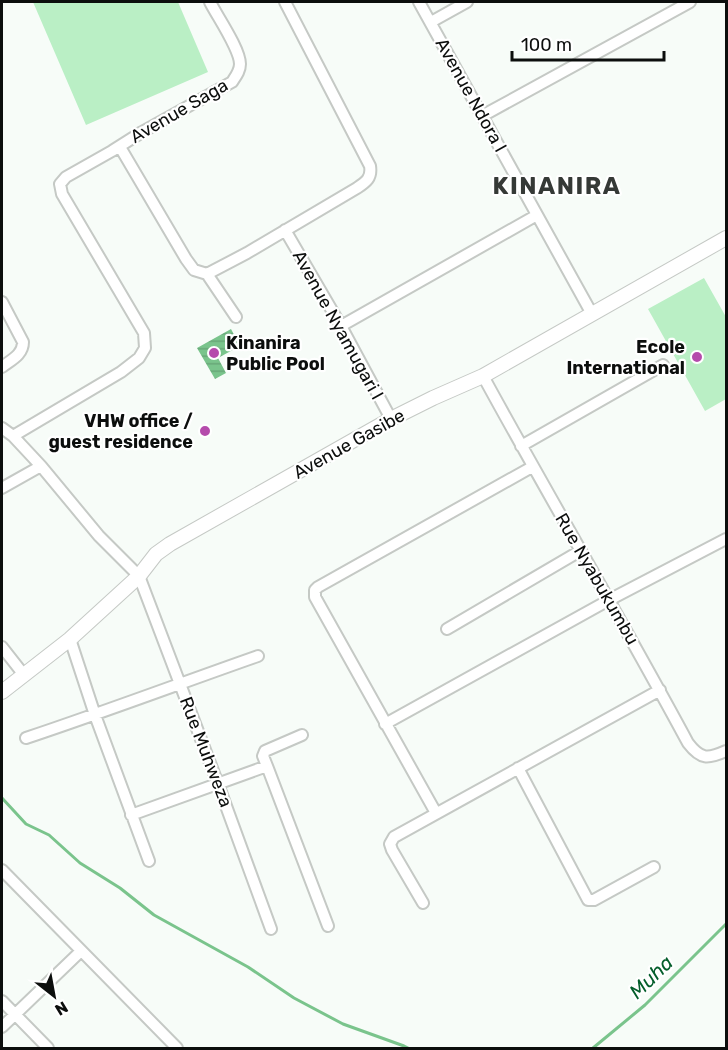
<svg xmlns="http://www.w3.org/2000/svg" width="728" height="1050" font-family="Rubik,sans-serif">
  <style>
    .pitch { fill: #baefc5 }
    .water { fill: url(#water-rules) }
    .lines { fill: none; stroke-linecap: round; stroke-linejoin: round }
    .stream { stroke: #7ac48c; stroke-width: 3 }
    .minor-casing { stroke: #c5c9c5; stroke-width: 14 }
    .tertiary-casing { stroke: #c5c9c5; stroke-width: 16 }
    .minor { stroke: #fff; stroke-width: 10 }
    .tertiary { stroke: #fff; stroke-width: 14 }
    .poi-dot { fill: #b54bac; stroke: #fff; stroke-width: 2 }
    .labels { text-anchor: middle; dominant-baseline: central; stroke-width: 4.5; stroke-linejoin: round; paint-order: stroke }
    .street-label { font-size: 18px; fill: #0c0e0d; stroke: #fff }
    .poi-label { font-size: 18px; font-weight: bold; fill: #0c0e0d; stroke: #fff; text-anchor: end }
    .water-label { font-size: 20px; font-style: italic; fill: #045e2b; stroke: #fff }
    .district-label { font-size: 24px; font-weight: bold; letter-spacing: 1.5px; fill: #353936; stroke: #fff }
  </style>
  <defs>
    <pattern id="water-rules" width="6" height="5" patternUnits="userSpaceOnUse" patternTransform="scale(1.5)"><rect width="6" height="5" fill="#7ac48c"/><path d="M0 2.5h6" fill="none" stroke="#68a778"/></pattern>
  </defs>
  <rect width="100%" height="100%" fill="#f7fcf8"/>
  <!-- pitch -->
  <path class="pitch" d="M33,2h145l30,70 -122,53z
    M704,278l22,39v82l-21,12 -57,-102z"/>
  <!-- water -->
  <path class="water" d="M231,329l9,17 -22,12 8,15 -11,6 -18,-31z"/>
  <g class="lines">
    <!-- stream -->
    <path class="stream" d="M2,798l24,26 23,11 31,28 40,25 34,27 94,52 46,31 49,26 61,22 4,2
      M593,1048l52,-43 81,-81"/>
    <defs>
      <path id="minor" d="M419,2l173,312
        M431,22l36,-20
        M482,116l208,-114
        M120,147l66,112 8,11 13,4 29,43
        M285,230l56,96 50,93
        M207,274l40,-21 110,-65c9,-6 15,-10 13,-22l-85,-164
        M2,302l21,40c0,13 -12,18 -21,25
        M341,326l196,-111
        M483,376c67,123 139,244 205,367 13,17 20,16 38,8
        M2,428l11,8 28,30 58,70 40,40 79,208 53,145
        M13,436l108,-64 18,-14 6,-10 -1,-15 -82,-139 -2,-10 6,-7 46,-26 30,-19 90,-50c4,-6 8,-11 8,-18 0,-15 -23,-48 -30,-62
        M521,446l142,-81
        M2,488l39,-22
        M447,629l133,-78
        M70,639l25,76 54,146
        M2,647l22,28
        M385,724l224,-124 117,-61
        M26,738c78,-26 155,-55 232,-82
        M267,766l-4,-10 2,-5 37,-16
        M518,768l70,132h6l60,-33
        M436,813l-121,-216v-7l3,-3 214,-120
        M131,815l136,-49 61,160
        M2,870l175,178
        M423,903l-31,-53 -2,-6 4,-7 266,-147
        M2,1001l46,47
        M2,1027l79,-76"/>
      <path id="tertiary" d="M2,692l68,-53 69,-63 17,-22 14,-10 221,-125 42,-21 50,-22 243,-138"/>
    </defs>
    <!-- minor casing -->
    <use href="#minor" class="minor-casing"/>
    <!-- tertiary casing -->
    <use href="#tertiary" class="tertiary-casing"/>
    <!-- minor -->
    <use href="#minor" class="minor"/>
    <!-- tertiary -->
    <use href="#tertiary" class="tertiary"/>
  </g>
  <!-- markers -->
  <g class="poi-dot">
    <circle cx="214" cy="353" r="6"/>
    <circle cx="697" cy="357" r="6"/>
    <circle cx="205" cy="431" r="6"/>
  </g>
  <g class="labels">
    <!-- street labels -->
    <g class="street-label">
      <text transform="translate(471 95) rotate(61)">Avenue Ndora I</text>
      <text transform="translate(179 111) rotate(-30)">Avenue Saga</text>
      <text transform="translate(338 325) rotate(61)">Avenue Nyamugari I</text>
      <text transform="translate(349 444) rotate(-29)">Avenue Gasibe</text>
      <text transform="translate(597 579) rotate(60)">Rue Nyabukumbu</text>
      <text transform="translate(206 752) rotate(69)">Rue Muhweza</text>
    </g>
    <!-- poi labels -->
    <g class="poi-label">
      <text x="226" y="343" text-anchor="start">Kinanira<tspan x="226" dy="21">Public Pool</tspan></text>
      <text x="685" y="347">Ecole<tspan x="685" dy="21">International</tspan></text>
      <text x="193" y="421">VHW office /<tspan x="193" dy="21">guest residence</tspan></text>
    </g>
    <!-- water labels -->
    <g class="water-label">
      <text transform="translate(651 977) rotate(-44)">Muha</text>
    </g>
    <!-- district labels -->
    <g class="district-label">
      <text x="557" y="186">KINANIRA</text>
    </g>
  </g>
  <!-- border -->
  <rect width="728" height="1050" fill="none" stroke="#0c0e0d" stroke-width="6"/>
  <!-- north arrow -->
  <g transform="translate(54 996) rotate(149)" stroke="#ffffff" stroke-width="4.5" paint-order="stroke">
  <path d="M0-4.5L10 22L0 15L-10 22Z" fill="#0c0e0d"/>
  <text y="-9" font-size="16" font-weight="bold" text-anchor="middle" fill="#0c0e0d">N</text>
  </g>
  <!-- scale -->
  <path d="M512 51v9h152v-9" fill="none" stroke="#0c0e0d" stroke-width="3"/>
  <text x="521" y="51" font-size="18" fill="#0c0e0d" stroke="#ffffff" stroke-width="4.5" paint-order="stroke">100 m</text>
</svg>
